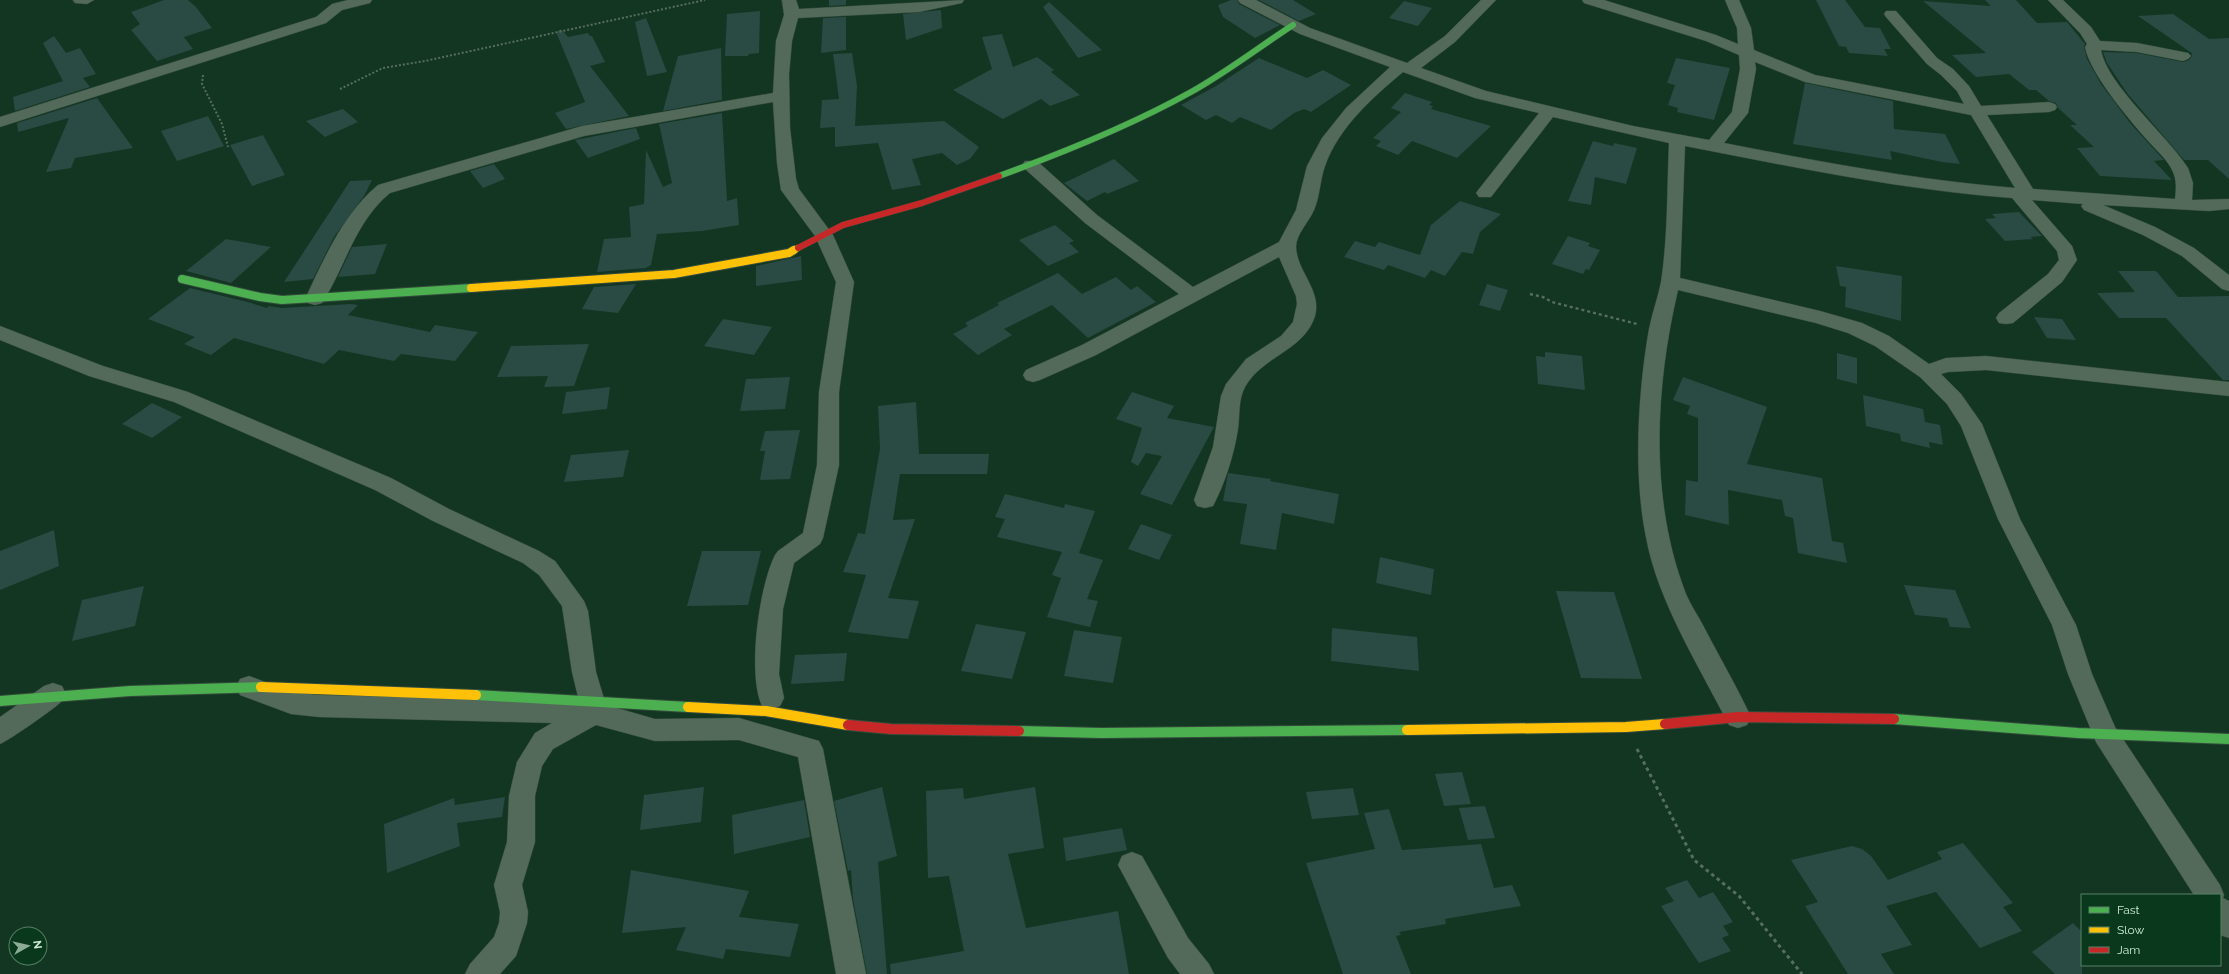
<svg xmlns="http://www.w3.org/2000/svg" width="2229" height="974" font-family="Raleway,sans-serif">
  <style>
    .building { fill: #2a4a44 }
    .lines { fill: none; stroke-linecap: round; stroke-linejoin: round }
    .street-casing { stroke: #344b3c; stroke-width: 1 }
    .fast-far2-casing { stroke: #344b3c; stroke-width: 7 }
    .fast-far1-casing { stroke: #344b3c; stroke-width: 10 }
    .fast-casing { stroke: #344b3c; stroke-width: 12 }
    .slow-far2-casing { stroke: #344b3c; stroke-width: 7 }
    .slow-far1-casing { stroke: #344b3c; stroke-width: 10 }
    .slow-casing { stroke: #344b3c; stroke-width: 12 }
    .jam-far1-casing { stroke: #344b3c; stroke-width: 7 }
    .jam-casing { stroke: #344b3c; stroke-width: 12 }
    .path-far2 { stroke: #586e5f; stroke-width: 2; stroke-dasharray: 2 2; stroke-linecap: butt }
    .path-far1 { stroke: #586e5f; stroke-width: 2.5; stroke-dasharray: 3 3; stroke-linecap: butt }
    .path { stroke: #586e5f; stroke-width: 3; stroke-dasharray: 3.5 3.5; stroke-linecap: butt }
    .street { fill: #536a5a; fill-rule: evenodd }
    .fast-far2 { stroke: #4caf50; stroke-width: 6 }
    .fast-far1 { stroke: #4caf50; stroke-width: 8 }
    .fast { stroke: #4caf50; stroke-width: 10 }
    .slow-far2 { stroke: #ffc107; stroke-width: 6 }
    .slow-far1 { stroke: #ffc107; stroke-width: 8 }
    .slow { stroke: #ffc107; stroke-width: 10 }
    .jam-far1 { stroke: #c62828; stroke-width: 6 }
    .jam { stroke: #c62828; stroke-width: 10 }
  </style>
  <rect width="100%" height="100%" fill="#123622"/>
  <!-- building -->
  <path class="building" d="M164,0h24l8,7 16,21 -28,9 9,12 -36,12 -26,-31 9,-6 -9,-12z
    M829,0h17v5l-17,1z
    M1231,0h6l2,4 41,21 -25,13 -32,-21 -5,-12z
    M1259,0h34l23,14 -17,7z
    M1816,0h29l20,27 15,1 11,21h-7l4,7 -39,-3 -3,-6 -7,-1z
    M1985,0h31l21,23 30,-1 18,22 -1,3 3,12 14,25 30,40 33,36 -10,1 18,19 -72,-4 -23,-28 17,-1 -24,-22h7l-19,-17 -2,-5 -7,-2 -13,-11h-7l-20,-16 -33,3 -24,-22 34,-2 -63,-52 68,5z
    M1404,1l28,7 -14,18 -29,-8z
    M1049,2l36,33 17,15 -24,8 -35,-51z
    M941,10l1,18 -36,12 -3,-26z
    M760,11l-1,42 -10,1 -1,2h-23l2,-42z
    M2173,14l36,25 20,-1v141l-21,-19h-24l-57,-67 -20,-30 -4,-11 34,1 46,9 6,-2 3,-4 -1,-2h2l-55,-38z
    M846,17v33l-25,3 2,-35z
    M646,18l21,54 -20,4 -12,-54z
    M561,29l7,8 20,-4 2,3h2l13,26 -15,4 39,50 -63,13 -11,-16 30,-11 -29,-70z
    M1002,34l11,33 24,-10 17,13 -3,2 29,23 -30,11 -9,-7 -38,20 -50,-29 39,-21 -10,-32z
    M54,36l12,17 14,-5 16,26 -13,4 7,9 -75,24 -2,-14 50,-16 -20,-38z
    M721,48l1,52 -59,11 15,-55z
    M852,53l5,33 -2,40 89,-5 35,26 -9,12 -13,6 -15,-12 -30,6 9,26 -29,5 -14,-47 -43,4v-20l-15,1 2,-28 17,-1 -6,-45z
    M1259,58l48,20 16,-8 28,15 -40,27 -7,-3 -10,4 -23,17 -31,-13 -8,6 -16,-8 -10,5 -25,-15 35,-19z
    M1676,58l54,10 -16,52 -37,-8 1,-4 -10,-3 7,-20 -8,-2z
    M1805,83l88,18 1,28 51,5 15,30 -18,-2 -52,-11 2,9 -99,-16z
    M1405,93l27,9 -3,3 4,1 -2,3 60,17 -34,32 -45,-17 -14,14 -22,-9 5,-5 -8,-3 28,-26 -10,-4z
    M97,98l36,50 -58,10 -4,10 -25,4 23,-54 -51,14 -1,-9z
    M343,109l15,13 -33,15 -19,-16z
    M722,113l5,88 10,-3 2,27 -37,6 -45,3 -6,31 -5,3 -49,4 7,-33 27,-2 -2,-30 15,-3 2,-54 17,37 9,-4 -13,-59z
    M208,116l16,30 -47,15 -16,-30z
    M636,128l4,11 -52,19 -13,-18z
    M263,135l22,40 -33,11 -22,-41z
    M1593,141l20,5 1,-3 23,5 -11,36 -31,-7 -4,28 -23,-4z
    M1114,159l25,22 -32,13 -2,-2 -18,9 -23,-18z
    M494,164l11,15 -22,9 -13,-17z
    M372,180l-8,16 -30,41 -21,42 -29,3 66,-101z
    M1460,201l41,13 -21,18 -7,22 -11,-2 -17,24 -14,-6 -6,8 -37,-13 -4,5 -40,-13 11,-16 20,6 4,-5 41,13 11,-30z
    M2019,212l23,24 -12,1 3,2 -28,2 -20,-22 11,-1 -4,-4z
    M1055,225l19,16 -5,2 10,9 -31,14 -29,-26z
    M1568,236l22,7 -2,3 12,4 -11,20 -3,-1 -3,5 -31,-10z
    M226,239l45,8 -40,36 -45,-12z
    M387,244l-12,30 -37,3 14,-30z
    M801,256l1,24 -46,6v-20z
    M1836,266l66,10 -1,45 -56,-14 1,-20 -6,-1z
    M2118,271h38l22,26 51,-1v84h-6l-57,-62h-47l-22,-25 38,-1z
    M1058,273l24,21 34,-17 15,13 6,-4 19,16 -68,36 -36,-33 -48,24 8,6 -34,20 -25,-21 15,-8 -3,-3 34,-18 -2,-2z
    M636,284l-18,29 -36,-4 12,-22z
    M1487,284l21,6 -8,21 -21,-6z
    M190,288l58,14 19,6 2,-2 13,2 69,-4 7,1 -10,10 82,17 5,-7 43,7 -23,29 -54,-7 -7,7 -55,-11 -15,14 -90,-26 -23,17 -27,-11 11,-7 -47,-18z
    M2034,317l28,2 14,21 -29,-2z
    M723,319l49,8 -18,28 -50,-9z
    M589,344l-15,42 -30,1 4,-11 -51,1 14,-31z
    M1545,352l37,4 3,34 -47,-6 -2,-28 9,1z
    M1837,353l20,5v26l-20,-5z
    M790,377l-5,32 -45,2 6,-32z
    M1683,377l84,30 -20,57 75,14 10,63 11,2 4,20 -49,-10 -5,-35 -8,-2 -3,-16 -54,-10 1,35 -44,-10 1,-35 12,2v-64l-11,-4 3,-8 -17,-6z
    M610,387l-3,22 -45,5 4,-22z
    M1132,392l42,14 -7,12 47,9 -42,78 -32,-11 22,-38 -16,-3 -8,13 -7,-4 11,-34 -26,-9z
    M1863,395l60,14 2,13 15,3 3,20 -14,-3 1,6 -29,-7 -1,-7 -34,-8z
    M916,402l3,52h70l-2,20h-87l-7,46 22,-1 -27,79 31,3 -11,38 -60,-7 18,-57 -23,-3 15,-39 7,1 15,-85 -2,-43z
    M152,403l30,14 -30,21 -30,-14z
    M800,430l-10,49 -30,1 5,-29h-5l5,-20z
    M629,450l-6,27 -59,5 7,-27z
    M1228,473l43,6 -1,2 69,13 -5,30 -52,-11 -6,37 -36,-6 7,-40 -24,-3z
    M1005,494l59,14 1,-4 30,7 -16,42 24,7 -16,39 11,2 -8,26 -43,-10 14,-39 -9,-3 10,-23 -65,-15 8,-18 -10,-2z
    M1141,524l31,11 -13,25 -31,-11z
    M54,530l5,36 -59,24v-39z
    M702,551h59l-13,54 -61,1z
    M1380,557l54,12 -3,26 -55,-12z
    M1904,585l51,5 16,38 -21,-1 -3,-9 -32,-3z
    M144,586l-9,40 -63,15 10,-41z
    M1556,591l58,1 28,87 -61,-1z
    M976,624l50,8 -14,47 -51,-8z
    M1332,628l85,9 2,34 -88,-10z
    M1074,630l48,7 -9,46 -49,-7z
    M847,653l-3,28 -53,3 4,-29z
    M1462,772l9,32 -27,2 -9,-32z
    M704,787l-3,35 -61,8 4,-35z
    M882,787l15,69 -19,6 9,112h-20l-14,-75 -2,-29 -3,1 -14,-70z
    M1035,787l9,61 -36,6 18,74 92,-17 11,63h-238l-1,-10 74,-13 -15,-75 -21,2 -2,-87 37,-3 1,11z
    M1353,788l6,27 -47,4 -6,-27z
    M505,797l-3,20 -45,6 3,23 -73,27 -3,-49 70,-26 1,7z
    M804,800l6,37 -76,17 -2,-39z
    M1485,806l10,32 -27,2 -9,-32z
    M1389,809l13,41 79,-6 13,44 18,-3 9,21 -76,13 1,5 -47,8 2,3 -5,1 15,38h-68l-37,-111 69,-14 -11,-36z
    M1122,828l5,22 -61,11 -3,-23z
    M1963,843l50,60 -10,4 19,24 -42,17 -44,-56 -50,14 26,39 -31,9 13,20h-46l-43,-68 13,-4 -27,-42 61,-14 10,3 9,7 17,24 54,-21 -5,-7z
    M631,870l118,21 -10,26 60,7 -9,33 -64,-8 -3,10 -47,-9 10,-23 -64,6z
    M1687,880l12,18 14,-6 20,30 -10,4 6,9 -7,3 9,13 -32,12 -38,-57 13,-5 -9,-13z
    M2073,923l9,9v42h-27l-23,-22z"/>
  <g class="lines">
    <defs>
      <path id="street" d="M73,0h21l-7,4 -12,-1z
        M348,0h24l-2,3 -28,7 -16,13 -326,104v-10l316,-100 16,-13z
        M782,0h14l3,9 165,-9 -2,3 -43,9 -121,6 -6,23 -3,33 1,54 6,51 3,10 34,46 21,47 -15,110v73l-16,73 -3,6 -26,19 -11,46 -4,65 5,24 -4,8 -9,3 -9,-3c-15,-32 -3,-119 13,-151l3,-4 25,-18 14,-68 2,-73 17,-110 -21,-46 -34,-46 -4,-27 -4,-61 -189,34 -194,57c-36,30 -44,73 -68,110l-7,2 -7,-2 -3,-4c19,-40 38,-85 73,-114l204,-59 191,-33 3,-52 8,-26z
        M1238,0h18l54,28 97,35 38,-27 36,-36h15l-41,42 -34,26 65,23 147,35 76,14 23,-28 8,-43 -1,-14 -33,-14 -122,-38 -2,-3h22l112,35 22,9 -1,-16 -12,-28h14l12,28 3,22 61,25 149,29 -7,-13 -16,-16 -14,-11 -41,-47 -2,-3 2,-3h10l41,47 16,11 16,17 12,20 68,-4 6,2 2,3 -2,3 -6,2 -62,3 46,74 142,10c1,-9 2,-18 -2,-27 -5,-12 -15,-20 -23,-29 -19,-21 -60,-69 -65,-96l2,-3 -7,-11 -32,-33h15l28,27 9,14 37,2 51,10 3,3 -3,3 -5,2 -46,-9 -36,-2c6,35 67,86 87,118l5,15 -1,17 37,-1v10l-20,2 -106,-6 52,22 39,21 35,27v16l-7,-2 -40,-33 -39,-21 -59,-25 -3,-4 2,-2 -51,-4 40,46 5,14 -15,22 -49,41 -7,1 -7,-1 -3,-5 3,-5 49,-39 11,-14 -2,-9 -45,-53c-110,-8 -218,-31 -327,-52l-5,132 140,33 42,12 27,13 40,28 17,-6 40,-2 243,26v14l-243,-26 -38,2 -7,2 20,20 21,30 38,95 56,106 16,49 23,53 105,158 4,10 -1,3 6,3v37l-9,-3v-40h-26l-98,-153 -28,-68 -16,-49 -54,-106 -37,-93 -14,-22 -27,-27 -45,-31 -27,-13 -32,-10 -138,-33c-23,98 -29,209 8,304 5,12 13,23 19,35 15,29 32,58 46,88l-4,8 -9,3 -9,-3c-29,-57 -72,-125 -83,-188 -13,-63 -8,-145 3,-208 3,-16 9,-31 12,-47 7,-46 6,-93 8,-139l-116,-26 -62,80h-12l-3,-4 3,-4 60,-76 -64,-15 -72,-26c-31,26 -64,55 -78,94 -5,14 -5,30 -11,44 -5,12 -18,24 -18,37 1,25 26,43 19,69 -11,35 -53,40 -70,71 -7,13 -5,28 -7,42 -4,26 -13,54 -25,77l-8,2 -8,-2 -3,-6 19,-53 8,-51 5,-12 20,-25 35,-23 12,-14 4,-18 -1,-8 -17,-39 -183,98 -56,25 -7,2 -7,-2 -3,-5 3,-5 56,-25 97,-51 -94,-71 -60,-54 -3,-4 3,-4h12l60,54 96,72 86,-45 17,-32 11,-44 15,-28 24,-30 44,-41 -90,-33 -60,-31zM1755,62l50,20 166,33 44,73c-98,-8 -194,-26 -291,-45l24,-30 8,-44z
        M0,326l103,40 85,26 203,86 58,31 90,42 16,10 29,40 4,10 8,61 9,30 -2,2 52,15 84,-1 80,23 4,8 43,225h-30l-38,-217 -59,-17 -84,1 -59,-16 -43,24 -11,17 -7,30v46l-13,43 6,27 -1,11 -11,33 -16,18h-35l5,-10 24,-27 5,-14 1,-11 -6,-27 13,-43 2,-46 8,-34 18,-29 17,-10 -233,-6 -28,-3 -51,-19 -4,-8 4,-8 9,-3 43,16 27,3 260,6 -7,-29 -10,-66 -23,-31 -16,-12 -90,-42 -58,-31 -201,-88 -85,-26 -89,-36z
        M53,683l9,3 4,8c-2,3 -3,6 -5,8 -7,7 -53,39 -61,42v-27l44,-31z
        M1132,852l10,4 46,82 21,26 5,10h-34l-12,-16 -50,-93 4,-9z"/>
      <path id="fast-far2" d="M999,176c66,-24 131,-50 192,-84 36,-20 68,-45 102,-67"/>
      <path id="fast-far1" d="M182,279l78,18 22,3 189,-12"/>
      <path id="fast" d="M476,695l212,12
        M0,701l130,-10 131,-4
        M1894,719l184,14 151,6
        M1019,731l82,2 306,-3"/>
      <path id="slow-far2" d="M792,251l6,-3"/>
      <path id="slow-far1" d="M471,288l203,-14 115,-21 5,-3"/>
      <path id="slow" d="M261,687l215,8
        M688,707l78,4 82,14
        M1407,730l219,-3 39,-3"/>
      <path id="jam-far1" d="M798,248l45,-23 79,-22 77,-27"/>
      <path id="jam" d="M1665,724l73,-7 156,2
        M848,725l43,4 128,2"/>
    </defs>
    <!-- street casing -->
    <use href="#street" class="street-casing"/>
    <!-- fast-far2 casing -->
    <use href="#fast-far2" class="fast-far2-casing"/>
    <!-- fast-far1 casing -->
    <use href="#fast-far1" class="fast-far1-casing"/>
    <!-- fast casing -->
    <use href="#fast" class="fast-casing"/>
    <!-- slow-far2 casing -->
    <use href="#slow-far2" class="slow-far2-casing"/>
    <!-- slow-far1 casing -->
    <use href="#slow-far1" class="slow-far1-casing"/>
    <!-- slow casing -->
    <use href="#slow" class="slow-casing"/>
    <!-- jam-far1 casing -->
    <use href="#jam-far1" class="jam-far1-casing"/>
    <!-- jam casing -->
    <use href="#jam" class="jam-casing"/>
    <!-- path-far2 -->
    <path class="path-far2" d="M203,75l-1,9 20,40 6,23
      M340,89l43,-21 42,-7 280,-61"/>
    <!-- path-far1 -->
    <path class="path-far1" d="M1530,294l13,3 9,5 85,22"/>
    <!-- path -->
    <path class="path" d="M1637,749l57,111 45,36 63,78"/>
    <!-- street -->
    <use href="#street" class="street"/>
    <!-- fast-far2 -->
    <use href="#fast-far2" class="fast-far2"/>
    <!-- fast-far1 -->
    <use href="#fast-far1" class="fast-far1"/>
    <!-- fast -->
    <use href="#fast" class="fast"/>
    <!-- slow-far2 -->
    <use href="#slow-far2" class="slow-far2"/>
    <!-- slow-far1 -->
    <use href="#slow-far1" class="slow-far1"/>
    <!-- slow -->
    <use href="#slow" class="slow"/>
    <!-- jam-far1 -->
    <use href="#jam-far1" class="jam-far1"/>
    <!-- jam -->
    <use href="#jam" class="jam"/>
  </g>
  <!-- legend -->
  <rect x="2081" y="894" width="140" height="72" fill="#0a381c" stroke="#588066"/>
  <rect x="2089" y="907" width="20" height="6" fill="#4caf50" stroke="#588066"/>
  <text x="2117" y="914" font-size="12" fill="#ceecd5">Fast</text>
  <rect x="2089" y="927" width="20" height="6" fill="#ffc107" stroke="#588066"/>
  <text x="2117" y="934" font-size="12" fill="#ceecd5">Slow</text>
  <rect x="2089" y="947" width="20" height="6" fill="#c62828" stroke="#588066"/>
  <text x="2117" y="954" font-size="12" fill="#ceecd5">Jam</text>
  <!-- north arrow -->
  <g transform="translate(28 946) rotate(82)"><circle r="19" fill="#0a381c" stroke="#588066"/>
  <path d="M0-3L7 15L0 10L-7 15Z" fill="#8cac96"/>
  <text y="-6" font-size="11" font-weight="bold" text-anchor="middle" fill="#ceecd5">N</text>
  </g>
</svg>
